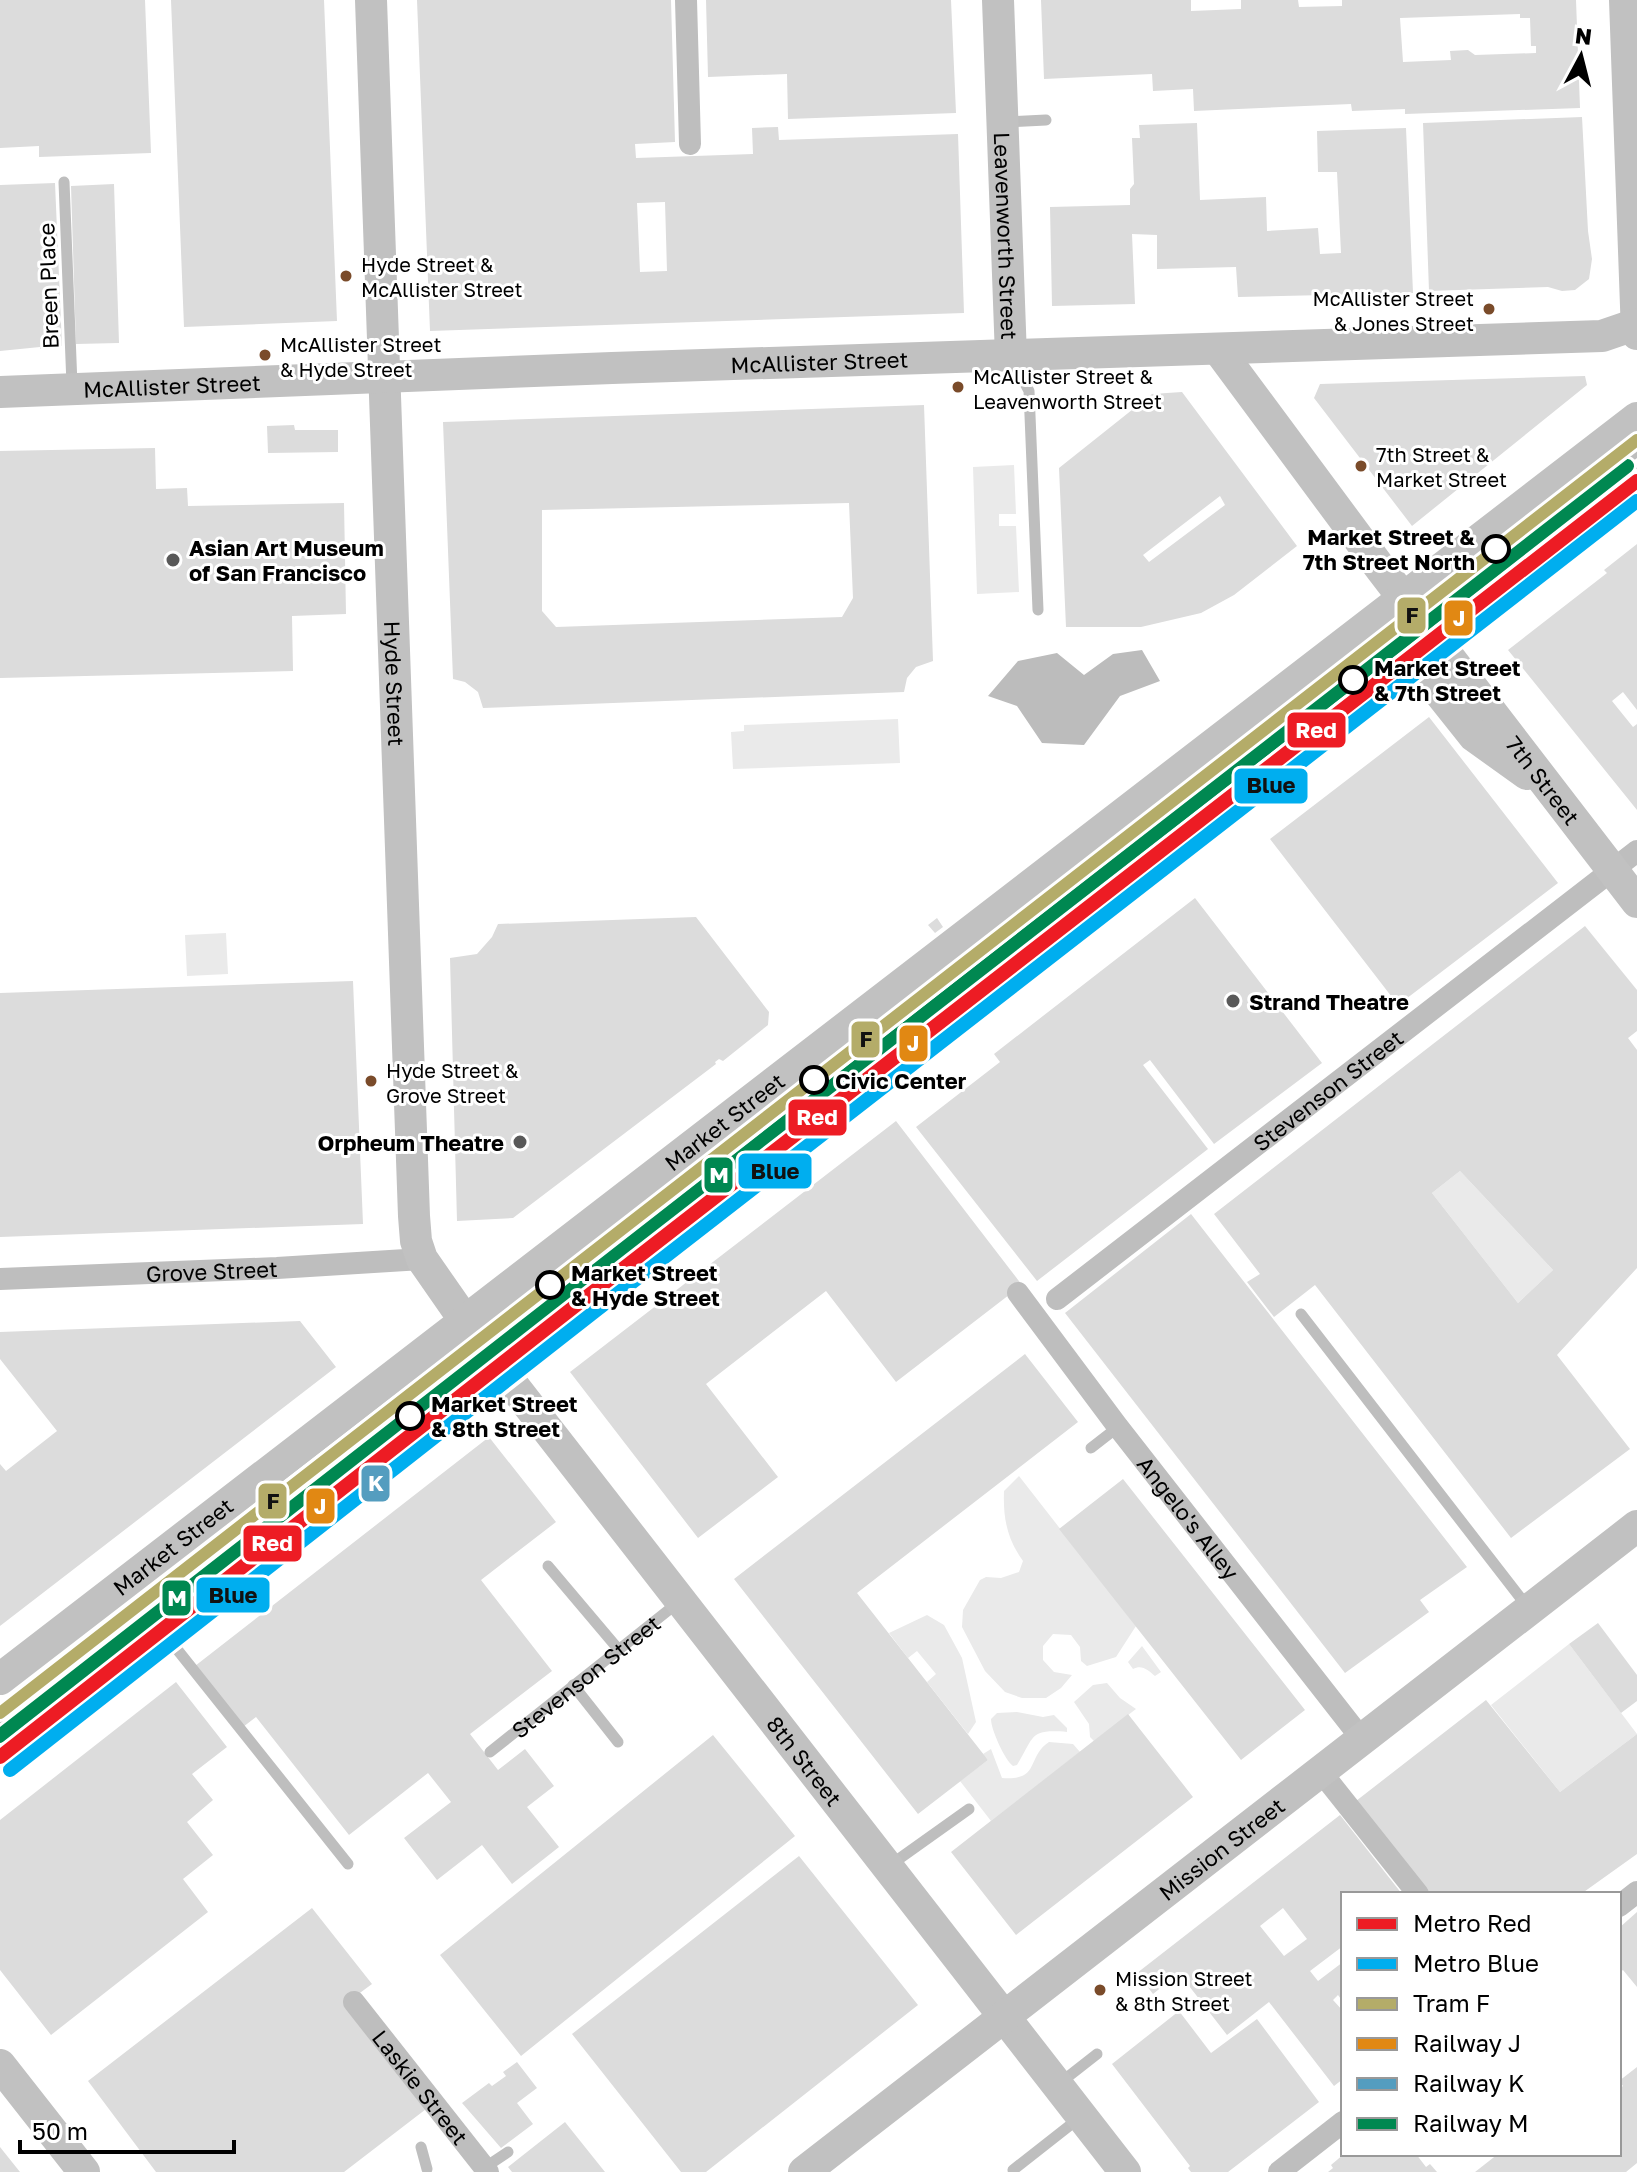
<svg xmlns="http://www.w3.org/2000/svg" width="1637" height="2172" font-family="'Golos Text',sans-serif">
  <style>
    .green { fill: #eaeaea }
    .water { fill: #bcbcbc }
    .building { fill: #dcdcdc; fill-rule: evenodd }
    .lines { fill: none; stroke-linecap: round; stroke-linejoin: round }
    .lane { stroke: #bebebe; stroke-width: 11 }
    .street { stroke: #bebebe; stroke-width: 22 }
    .secondary { stroke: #c1c1c1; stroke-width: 32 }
    .rail-1-casing { stroke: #fff; stroke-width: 20 }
    .rail-2-casing { stroke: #fff; stroke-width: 20 }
    .rail-3-casing { stroke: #fff; stroke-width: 20 }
    .rail-1 { stroke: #e18813; stroke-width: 14 }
    .rail-2 { stroke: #549dbf; stroke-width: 14 }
    .rail-3 { stroke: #008851; stroke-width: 14 }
    .tram-1-casing { stroke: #fff; stroke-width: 18 }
    .tram-1 { stroke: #b4ac69; stroke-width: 12 }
    .metro-1-casing { stroke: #fff; stroke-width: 20 }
    .metro-2-casing { stroke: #fff; stroke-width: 20 }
    .metro-1 { stroke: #ed1c24; stroke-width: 14 }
    .metro-2 { stroke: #00aeef; stroke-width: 14 }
    .bus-dot { fill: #7a4b2a; stroke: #fff; stroke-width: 3 }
    .stop-dot { fill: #fff; stroke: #000; stroke-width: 4 }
    .poi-dot { fill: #595959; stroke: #fff; stroke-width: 3 }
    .labels { text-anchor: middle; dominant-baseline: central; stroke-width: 6; stroke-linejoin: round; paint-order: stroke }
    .bus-label { font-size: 20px; fill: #000; stroke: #fff; text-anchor: start }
    .street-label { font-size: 22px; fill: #000; stroke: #fff }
    .stop-label { font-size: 22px; font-weight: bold; fill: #000; stroke: #fff; text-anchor: start }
    .poi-label { font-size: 22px; font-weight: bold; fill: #000; stroke: #fff; text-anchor: start }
    .line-badge { stroke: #fff; stroke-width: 3 }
    .badge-label { font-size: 22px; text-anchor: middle; font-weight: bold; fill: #fff }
    .pale-badge-label { font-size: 22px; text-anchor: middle; font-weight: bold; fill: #111 }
  </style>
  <rect width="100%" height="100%" fill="#fff"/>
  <!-- green -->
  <path class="green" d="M1014,465l2,49h-17v12h17l3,66 -42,2 -4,-127z
    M898,719l2,44 -167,6 -2,-37 13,-1v-6z
    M226,933l2,41 -41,2 -2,-41z
    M1460,1171l93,99 -35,33 -86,-110z
    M1019,1476l117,150 -20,31 -29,9 -6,-5 -1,-14 -9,-12 -18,-1 -10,12v14l11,12 18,3 -11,13 -15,10h-24l-17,-6 -20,-21 -23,-44 1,-17 17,-30 6,-3 15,1 18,-6 4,-11c-16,-22 -20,-43 -19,-70z
    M927,1615l17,10 18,33 14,64 -8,12 -41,-52 9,-8 -19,-23 -9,7 -19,-25z
    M1569,1644l68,90 -77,58 -69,-87z
    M1142,1646l19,26 -6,4c-7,-6 -13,-12 -22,-7l-5,-7z
    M1107,1683l13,15 16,11 -42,32 -4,-4 -1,-13 -15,-22 19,-17z
    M1017,1712l26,5 11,-2 13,13v4c-38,-3 -32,4 -50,33l-4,1c-8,-6 -22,-36 -22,-47l6,-6z
    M1049,1742l24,2 7,8 -89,69 -31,-40 28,-21 -5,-6 8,-5 11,29c39,3 24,-21 47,-36z"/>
  <!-- water -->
  <path class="water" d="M1142,650l18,31 -40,15 -36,49 -42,-2 -25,-37 -29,-10 30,-35 39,-8 27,22 29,-21z"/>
  <!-- building -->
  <path class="building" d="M0,0h145l6,153 -112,4v-11l-39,2z
    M171,0h153l13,321 -153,6z
    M417,0h254l4,142 -40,2 1,14 117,-4 -1,-26 26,-1 1,13 179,-6 6,179 -534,18zM665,202l2,69 -27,1 -3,-69z
    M706,0h245l5,113 -168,6 -1,-45 -79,3z
    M1041,0h150v11l50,-2v-9h57l1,7 43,-1v-6h234l4,108 -175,6v-5l-53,2 -1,-7 -157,7 -1,-22 -40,2 -1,-17 -108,5zM1520,14v4h10l1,28h5v7l-61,2 -7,-5 -18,1 1,9 -48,2 -3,-44z
    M1582,117l6,114 4,28 -3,20 -14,11 -13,1 -14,-4 -119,4 -6,-168z
    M1197,123l3,77 66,-3 1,34 51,-3 2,26 21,-1 -4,-81h-19l-1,-41 89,-3 7,165 -175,4 -2,-30 -79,2v-34l-25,-1 3,70 -83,2 -2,-99 80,-2v-16l4,-5 -2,-46h8l-1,-13z
    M55,183l7,163h-5v3h-17v-2l-40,4v-166z
    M114,184l5,159 -43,1 -5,-158z
    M1585,376l2,9 -175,141 -98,-128 6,-14z
    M1182,392l115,154 -63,49 -33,18 -60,14h-75l-7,-159 93,-74zM1220,496l5,9 -76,57 -6,-7z
    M924,405l9,256 -17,6 -9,11 -3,14 -421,16 -5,-16 -13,-10 -12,-3 -10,-257zM849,503l4,95 -11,19 -286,10 -14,-16v-101z
    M294,425l1,5h43v22l-70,1 -1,-27z
    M155,448l1,41 31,-1 1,18 156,-3 2,111 -54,2 1,55 -293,7v-227z
    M1637,544v166l-14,-18 -11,9 21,26 4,-3v86l-129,-160 99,-77 -3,-3z
    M1429,717l129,166 -160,122 -128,-166z
    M1195,898l127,165 -108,81 -64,-84 -7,5 65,84 -171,132 -121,-154 84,-65 -6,-8z
    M696,917l73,95 -1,13 -45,36 -4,-2 -4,3 1,2 -203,154 -56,3 -7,-263 27,-4 15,-17 6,-13z
    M937,918l6,9 -8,6 -7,-8z
    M1585,926l52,64v41l-9,7 9,12v218l-80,87 73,94 -119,89 -196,-253 -41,32 -27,-35 13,-8 -46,-60zM1460,1171l93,99 -35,33 -86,-110z
    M353,981l10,243 -363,13v-244z
    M896,1121l126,164 -126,97 -70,-91 -120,93 72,93 -80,61 -128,-166z
    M1191,1214l276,353 -47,33 9,12 -84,61 -280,-360z
    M300,1321l36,46 -336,259v-162l6,7 51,-40 -57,-72v-27z
    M1025,1354l53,68 -221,171 131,167 -70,54 -184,-235z
    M489,1437l67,85 -75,58 71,91 -82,63 28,36 27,-21 29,37 -27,21 32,40 -47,37 -30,-39 -45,35 -33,-42 47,-36 -23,-29 -79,62 -93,-118 -13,10 -48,-61z
    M1123,1479l182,231 -64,50 -182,-231z
    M1598,1623l39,52v26l-16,12 -52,-69z
    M176,1682l51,65 -35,27 21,26 -26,22 26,33 -30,24 25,33 -157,123 -51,-65v-150z
    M1486,1700l74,92 77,-58v120l-56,40h-151l-74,-93z
    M1128,1714l65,83 -177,138 -65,-83z
    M713,1735l82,101 -274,220 -81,-101z
    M1340,1815l62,79h-59v52l-33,25 8,10 25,-19v40l-5,-7 -5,5 10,11v68l-9,7 -65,-84 -42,33 -48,-62 -26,21 -16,-21zM1283,1908l24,31 -23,17 -24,-30z
    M799,1856l119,149 -212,167h-25l-109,-138z
    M312,1908l60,76 -23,17 81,105 -86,66h-188l-68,-91z
    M1637,1912v75l-14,-17 -4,3v-45z
    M1179,2011l32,42 46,-34 62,83 -91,70h-37l-3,-4 2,-2 -78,-102z
    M517,2062l20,26 -20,15 16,21 -32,24 -39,-45 27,-20 3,3 14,-10 -3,-4z
    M1637,2067v96l-11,9h-151l23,-18h121v-65l4,-3 -4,-5z
    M565,2122l40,50h-93l-4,-5z
    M0,2147l20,25h-20z
    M1344,2154h72l10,13 4,-3 7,8h-109l5,-4 -2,-3z"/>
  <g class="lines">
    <!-- lane -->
    <g class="lane">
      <path d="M1003,122l43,-2"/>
      <path d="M64,182l8,203"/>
      <path d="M1012,359l17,32 9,219"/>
      <path d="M1421,619l216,-168"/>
      <path d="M1301,1314l228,295"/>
      <path d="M1091,1448l27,-21"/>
      <path d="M548,1566l71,84"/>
      <path d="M164,1633l184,231"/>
      <path d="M573,1685l45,57"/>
      <path d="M0,1724l1395,-1085"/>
      <path id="s1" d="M490,1752l190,-151"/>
      <path d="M889,1866l80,-57"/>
      <path d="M1060,2083l37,-29"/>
      <path d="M421,2147l6,22"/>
      <path d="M484,2168l24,-16"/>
      <path d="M1013,2170l65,-51"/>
    </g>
    <!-- street -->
    <g class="street">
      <path d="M686,0l4,144"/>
      <path id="s2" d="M0,1279l277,-11 145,-9"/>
      <path id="s3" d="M1018,1293l100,134 243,311"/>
      <path id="s4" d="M1057,1299l580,-448"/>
      <path d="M1321,1772l97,122"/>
      <path d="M1619,1906l18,-14"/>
      <path id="s5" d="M354,2002l134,170"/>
      <path d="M1279,2172l64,-50"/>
    </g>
    <!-- secondary -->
    <g class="secondary">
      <path id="s6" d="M371,0l43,1216 2,25 6,18 62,89 641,824"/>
      <path id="s7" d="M998,0l13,357"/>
      <path d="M1625,0l12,334"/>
      <path id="s8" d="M1218,349l163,220 256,333"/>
      <path id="s9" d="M0,392l612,-24 990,-32 35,-12"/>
      <path d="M1380,618l94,118 53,38"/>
      <path id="s10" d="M0,1679l1637,-1261"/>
      <path d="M0,1754l500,-385 429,-336 193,-154 515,-398"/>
      <path d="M0,2065l84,107"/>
      <path id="s11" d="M804,2172l833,-646"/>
    </g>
    <defs>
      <path id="rail-1" d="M0,1756l1637,-1277"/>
      <path id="rail-2" d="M10,1769l1627,-1270"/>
      <path id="rail-3" d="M0,1736l1627,-1270"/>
    </defs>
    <!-- rail-1 casing -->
    <use href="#rail-1" class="rail-1-casing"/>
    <!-- rail-2 casing -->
    <use href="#rail-2" class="rail-2-casing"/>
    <!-- rail-3 casing -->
    <use href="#rail-3" class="rail-3-casing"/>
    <!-- rail-1 -->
    <use href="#rail-1" class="rail-1"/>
    <!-- rail-2 -->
    <use href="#rail-2" class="rail-2"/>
    <!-- rail-3 -->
    <use href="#rail-3" class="rail-3"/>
    <defs>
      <path id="tram-1" d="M0,1713l1637,-1273"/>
    </defs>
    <!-- tram-1 casing -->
    <use href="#tram-1" class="tram-1-casing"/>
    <!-- tram-1 -->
    <use href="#tram-1" class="tram-1"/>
    <defs>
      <path id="metro-1" d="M0,1757l584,-458 1053,-818"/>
      <path id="metro-2" d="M10,1770l584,-458 1043,-811"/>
    </defs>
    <!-- metro-1 casing -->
    <use href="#metro-1" class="metro-1-casing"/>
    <!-- metro-2 casing -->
    <use href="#metro-2" class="metro-2-casing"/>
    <!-- metro-1 -->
    <use href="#metro-1" class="metro-1"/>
    <!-- metro-2 -->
    <use href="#metro-2" class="metro-2"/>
  </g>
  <!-- markers -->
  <g class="bus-dot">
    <circle cx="346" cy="276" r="7"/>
    <circle cx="1489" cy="309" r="7"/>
    <circle cx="265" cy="355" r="7"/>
    <circle cx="958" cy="387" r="7"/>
    <circle cx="1361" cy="466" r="7"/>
    <circle cx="371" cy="1081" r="7"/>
    <circle cx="1100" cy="1990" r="7"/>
  </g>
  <g class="stop-dot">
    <circle cx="1496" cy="549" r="13"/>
    <circle cx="1353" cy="680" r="13"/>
    <circle cx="814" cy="1080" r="13"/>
    <circle cx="550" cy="1285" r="13"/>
    <circle cx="410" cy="1416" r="13"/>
  </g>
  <g class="poi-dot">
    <circle cx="173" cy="560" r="8"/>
    <circle cx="1233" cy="1001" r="8"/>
    <circle cx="520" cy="1142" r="8"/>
  </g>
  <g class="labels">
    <!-- bus labels -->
    <g class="bus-label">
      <text x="361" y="264">Hyde Street &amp;<tspan x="361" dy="25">McAllister Street</tspan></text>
      <text x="1474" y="298" text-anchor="end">McAllister Street<tspan x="1474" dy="25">&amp; Jones Street</tspan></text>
      <text x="280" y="344">McAllister Street<tspan x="280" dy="25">&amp; Hyde Street</tspan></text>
      <text x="973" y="376">McAllister Street &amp;<tspan x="973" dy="25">Leavenworth Street</tspan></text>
      <text x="1376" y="454">7th Street &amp;<tspan x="1376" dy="25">Market Street</tspan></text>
      <text x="386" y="1070">Hyde Street &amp;<tspan x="386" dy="25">Grove Street</tspan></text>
      <text x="1115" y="1978">Mission Street<tspan x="1115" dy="25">&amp; 8th Street</tspan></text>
    </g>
    <!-- street labels -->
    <g class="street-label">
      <text stroke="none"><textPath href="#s7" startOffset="236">Leavenworth Street</textPath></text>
      <text transform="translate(48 286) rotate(-92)">Breen Place</text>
      <text stroke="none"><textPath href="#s9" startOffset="820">McAllister Street</textPath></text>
      <text stroke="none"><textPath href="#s9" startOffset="172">McAllister Street</textPath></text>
      <text stroke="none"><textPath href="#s6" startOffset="684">Hyde Street</textPath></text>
      <text stroke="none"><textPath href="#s8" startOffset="540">7th Street</textPath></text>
      <text stroke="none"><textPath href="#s4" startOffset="342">Stevenson Street</textPath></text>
      <text stroke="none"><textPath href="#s10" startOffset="914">Market Street</textPath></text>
      <text stroke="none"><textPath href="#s2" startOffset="212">Grove Street</textPath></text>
      <text stroke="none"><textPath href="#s3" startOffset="282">Angelo's Alley</textPath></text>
      <text stroke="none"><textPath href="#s10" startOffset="218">Market Street</textPath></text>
      <text stroke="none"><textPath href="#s1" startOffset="122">Stevenson Street</textPath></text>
      <text stroke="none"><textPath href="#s6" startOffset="1892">8th Street</textPath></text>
      <text stroke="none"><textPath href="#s11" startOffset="528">Mission Street</textPath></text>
      <text stroke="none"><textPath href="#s5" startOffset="108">Laskie Street</textPath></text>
    </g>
    <!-- stop labels -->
    <g class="stop-label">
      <text x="1475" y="536" text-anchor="end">Market Street &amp;<tspan x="1475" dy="25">7th Street North</tspan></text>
      <text x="1374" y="667">Market Street<tspan x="1374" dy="25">&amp; 7th Street</tspan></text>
      <text x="835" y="1080">Civic Center</text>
      <text x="571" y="1272">Market Street<tspan x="571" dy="25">&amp; Hyde Street</tspan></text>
      <text x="431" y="1403">Market Street<tspan x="431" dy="25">&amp; 8th Street</tspan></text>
    </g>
    <!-- poi labels -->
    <g class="poi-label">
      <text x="189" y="547">Asian Art Museum<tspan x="189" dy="25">of San Francisco</tspan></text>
      <text x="1249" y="1001">Strand Theatre</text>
      <text x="504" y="1142" text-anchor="end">Orpheum Theatre</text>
    </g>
  </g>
  <g class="line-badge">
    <rect x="1396" y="596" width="31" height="39" rx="8" fill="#b4ac69"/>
    <rect x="1443" y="599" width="31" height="38" rx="8" fill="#e18813"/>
    <rect x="1286" y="711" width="61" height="38" rx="8" fill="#ed1c24"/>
    <rect x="1233" y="767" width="76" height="38" rx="8" fill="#00aeef"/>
    <rect x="850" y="1020" width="31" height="39" rx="8" fill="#b4ac69"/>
    <rect x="898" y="1024" width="31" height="39" rx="8" fill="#e18813"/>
    <rect x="787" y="1098" width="61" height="39" rx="8" fill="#ed1c24"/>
    <rect x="737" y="1152" width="76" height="38" rx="8" fill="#00aeef"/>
    <rect x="703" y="1156" width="31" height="38" rx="8" fill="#008851"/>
    <rect x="360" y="1464" width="31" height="39" rx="8" fill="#549dbf"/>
    <rect x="257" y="1482" width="31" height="38" rx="8" fill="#b4ac69"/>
    <rect x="305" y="1487" width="31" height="38" rx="8" fill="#e18813"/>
    <rect x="242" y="1524" width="61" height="39" rx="8" fill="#ed1c24"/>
    <rect x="195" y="1576" width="76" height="38" rx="8" fill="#00aeef"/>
    <rect x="161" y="1579" width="31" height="38" rx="8" fill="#008851"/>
  </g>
  <g class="badge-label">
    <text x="1459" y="626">J</text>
    <text x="1316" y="738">Red</text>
    <text x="913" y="1051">J</text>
    <text x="817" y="1125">Red</text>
    <text x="719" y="1183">M</text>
    <text x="376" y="1491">K</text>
    <text x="320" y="1514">J</text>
    <text x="272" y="1551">Red</text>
    <text x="177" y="1606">M</text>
  </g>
  <g class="pale-badge-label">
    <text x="1412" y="623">F</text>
    <text x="1271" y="793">Blue</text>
    <text x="866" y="1047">F</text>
    <text x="775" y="1179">Blue</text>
    <text x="273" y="1509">F</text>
    <text x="233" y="1603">Blue</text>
  </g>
  <!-- legend -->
  <rect x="1341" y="1892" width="280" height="264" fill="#ffffff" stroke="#999999" stroke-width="2"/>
  <rect x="1357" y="1918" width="40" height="12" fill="#ed1c24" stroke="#999999" stroke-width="2"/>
  <text x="1413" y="1932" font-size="24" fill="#000000">Metro Red</text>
  <rect x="1357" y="1958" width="40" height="12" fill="#00aeef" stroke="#999999" stroke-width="2"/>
  <text x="1413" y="1972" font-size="24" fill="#000000">Metro Blue</text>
  <rect x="1357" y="1998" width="40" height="12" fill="#b4ac69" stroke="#999999" stroke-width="2"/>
  <text x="1413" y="2012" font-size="24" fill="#000000">Tram F</text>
  <rect x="1357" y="2038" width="40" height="12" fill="#e18813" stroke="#999999" stroke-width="2"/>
  <text x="1413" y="2052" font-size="24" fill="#000000">Railway J</text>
  <rect x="1357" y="2078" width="40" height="12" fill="#549dbf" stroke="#999999" stroke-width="2"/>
  <text x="1413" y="2092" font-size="24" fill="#000000">Railway K</text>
  <rect x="1357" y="2118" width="40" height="12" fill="#008851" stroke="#999999" stroke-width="2"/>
  <text x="1413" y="2132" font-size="24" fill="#000000">Railway M</text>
  <!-- north arrow -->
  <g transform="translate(1581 56) rotate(7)" stroke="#ffffff" stroke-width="6" paint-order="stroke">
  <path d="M0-6L14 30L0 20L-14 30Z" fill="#000000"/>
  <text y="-12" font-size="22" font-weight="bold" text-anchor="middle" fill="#000000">N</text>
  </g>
  <!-- scale -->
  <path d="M20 2140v12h214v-12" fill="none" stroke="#000000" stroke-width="4"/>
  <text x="32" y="2140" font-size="24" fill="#000000" stroke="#ffffff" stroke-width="6" paint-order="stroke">50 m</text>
</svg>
